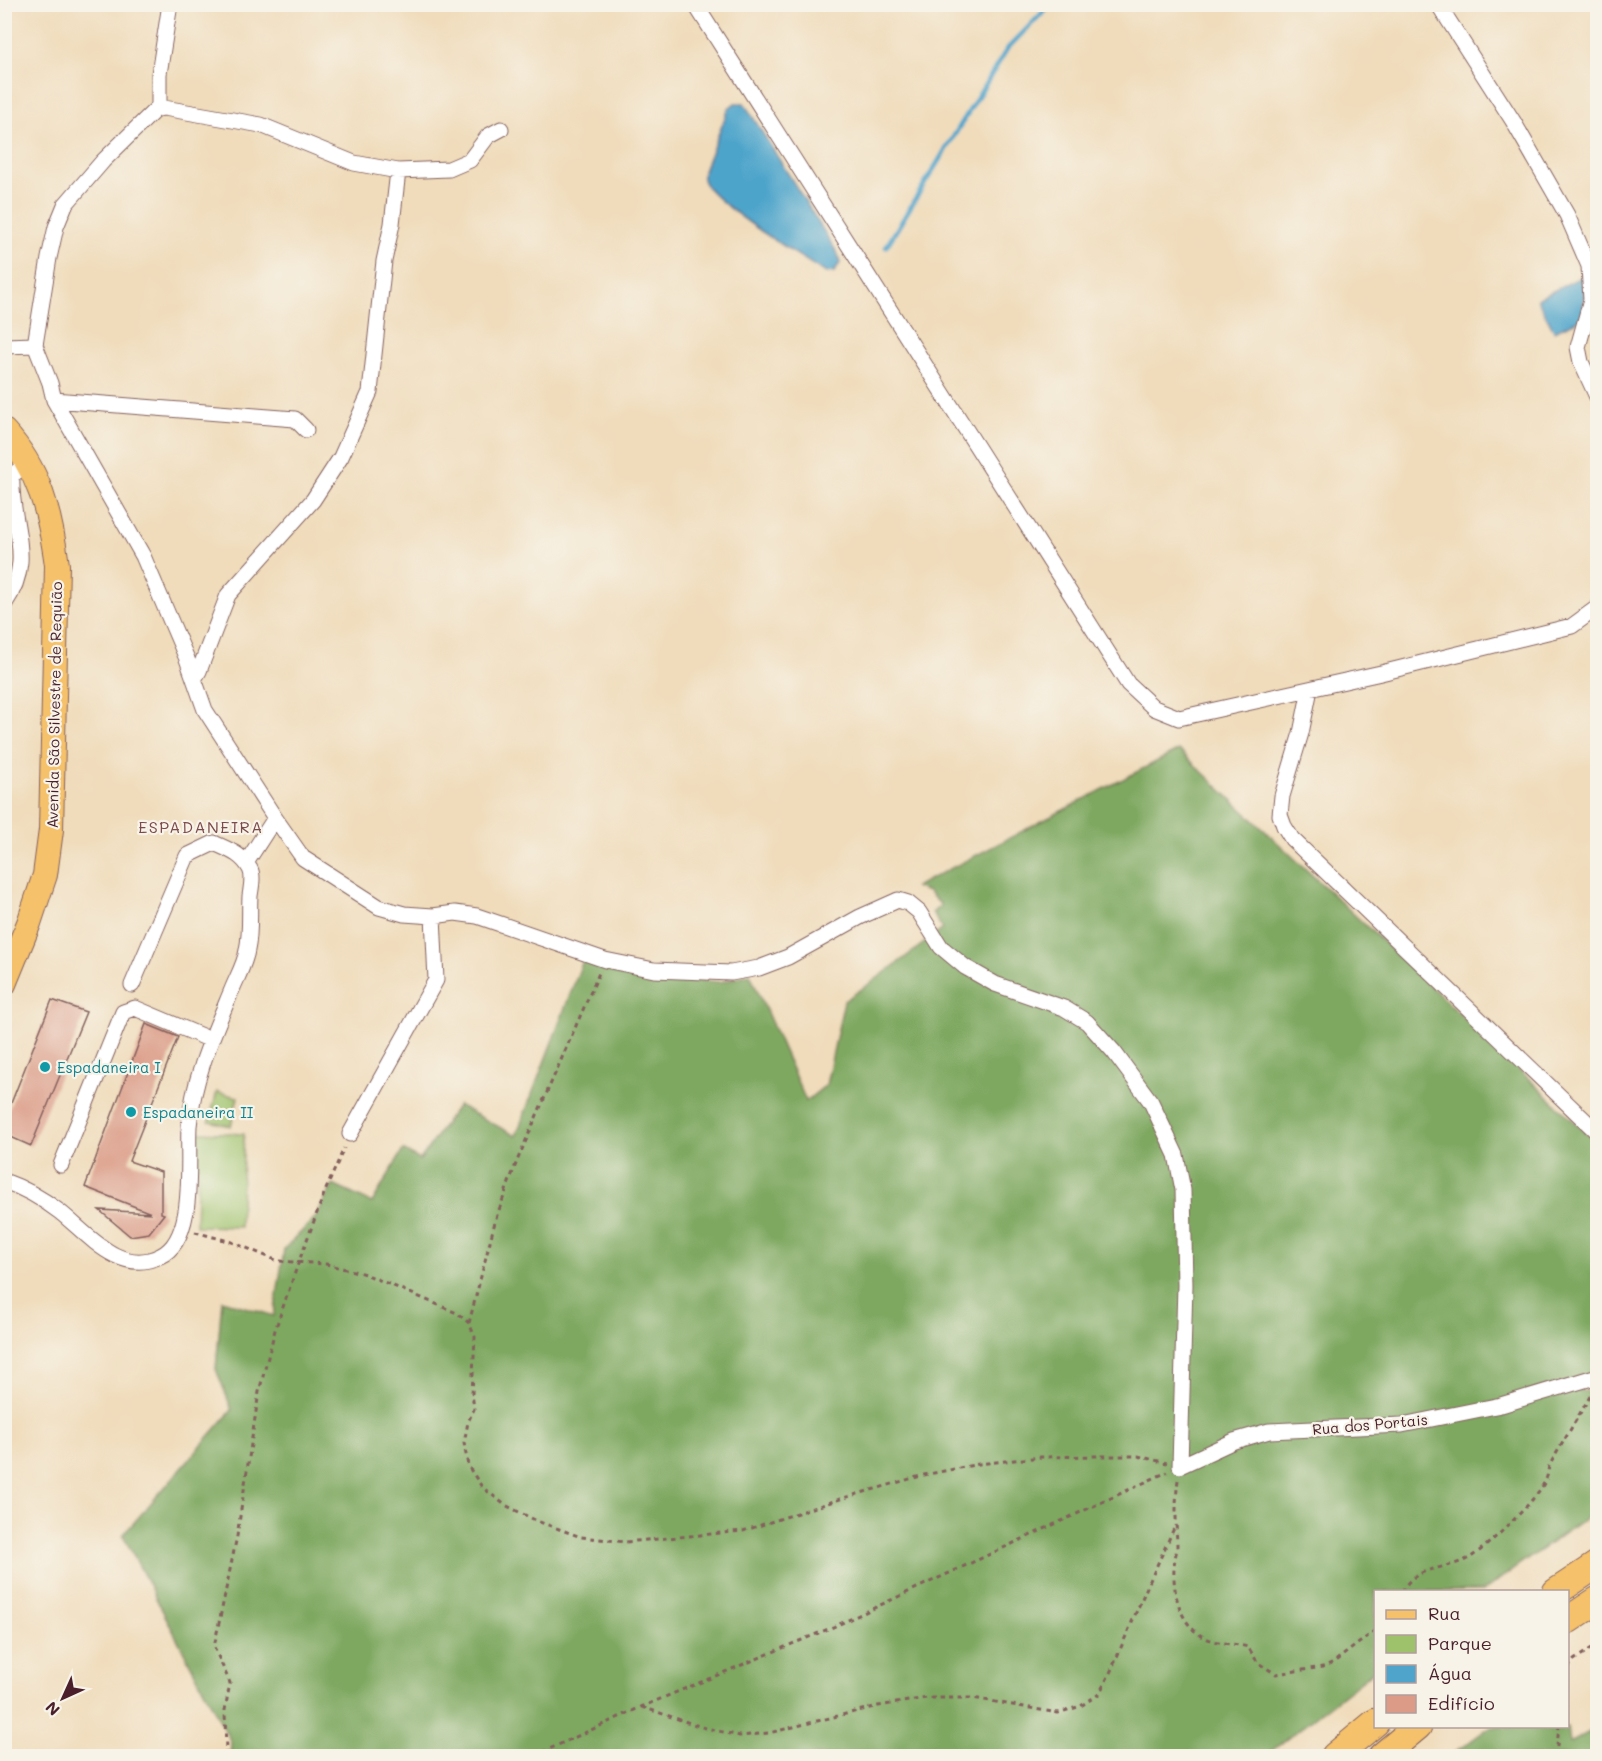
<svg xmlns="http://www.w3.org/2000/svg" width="1602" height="1761" font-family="Mali,sans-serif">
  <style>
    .green { fill: #9ec26c; stroke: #74704c; stroke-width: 1.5 }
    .forest { fill: #7ea860; stroke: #646446; stroke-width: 1.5 }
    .water { fill: #4ea4cb; stroke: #4c627b; stroke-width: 1.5 }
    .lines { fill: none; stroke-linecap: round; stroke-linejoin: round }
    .stream { stroke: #4ea4cb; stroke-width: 4.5 }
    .building { fill: #db9b87 }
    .minor-casing { stroke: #84615d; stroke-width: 17 }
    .primary-casing { stroke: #84615d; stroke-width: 26 }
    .motorway-casing { stroke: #84615d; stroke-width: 29 }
    .path { stroke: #84615d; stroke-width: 3; stroke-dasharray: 4.5 4.5; stroke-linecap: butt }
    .minor { stroke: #fff; stroke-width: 15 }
    .primary { stroke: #f5c16b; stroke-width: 24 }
    .motorway { stroke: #f5c16b; stroke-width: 27 }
    .culture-dot { fill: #0f9aa8; stroke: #f7f3e8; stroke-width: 2 }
    .labels { text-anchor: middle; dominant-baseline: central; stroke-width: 4.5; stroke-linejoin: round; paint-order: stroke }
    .street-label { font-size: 15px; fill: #4a1f2b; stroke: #f7f3e8 }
    .culture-label { font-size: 15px; fill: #0d838f; stroke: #f7f3e8; text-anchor: start }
    .neighbourhood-label { font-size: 16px; letter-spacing: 1.5px; fill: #7d4a4b; stroke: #f7f3e8 }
  </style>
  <rect width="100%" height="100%" fill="#f7f3e8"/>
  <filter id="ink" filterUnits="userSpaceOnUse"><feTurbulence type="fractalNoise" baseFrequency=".0167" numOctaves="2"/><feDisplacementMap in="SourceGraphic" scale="12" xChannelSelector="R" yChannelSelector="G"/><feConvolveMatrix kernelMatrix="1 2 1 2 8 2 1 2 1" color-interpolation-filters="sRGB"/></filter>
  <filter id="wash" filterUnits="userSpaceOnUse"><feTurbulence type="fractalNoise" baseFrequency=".008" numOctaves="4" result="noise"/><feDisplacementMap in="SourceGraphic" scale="24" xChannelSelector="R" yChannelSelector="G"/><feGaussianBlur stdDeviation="1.35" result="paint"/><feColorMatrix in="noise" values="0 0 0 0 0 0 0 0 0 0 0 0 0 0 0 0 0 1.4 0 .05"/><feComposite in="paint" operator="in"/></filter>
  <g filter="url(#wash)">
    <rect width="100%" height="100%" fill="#f0dcbb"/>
    <!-- green -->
    <path class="green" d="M217,1092l21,5 -7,29 -22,-5z
      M199,1132l45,2 -4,93 -44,-1z"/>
    <!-- forest -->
    <path class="forest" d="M1179,750l418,393v224l-17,24 17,1v118l-114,81 -107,1 -1,78 -110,86h-1035l1,-14 -108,-207 109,-125 -16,-41 6,-69 52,16 10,-67 31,-31 18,-33 39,18 31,-53 17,10 38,-55 58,31 68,-178 59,19 78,5 29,-8 56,127 20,-16 18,-84 28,-19 71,-53 -11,-16 9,-8 -13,-13 -13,-5z
      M1490,1727h77l2,16 28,-15v28h-147z"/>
    <!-- water -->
    <path class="water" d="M735,103h9l94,151 2,9 -6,9 -8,1c-22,-14 -118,-72 -123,-94 -1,-3 1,-6 1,-9l25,-62z
      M1585,275l-2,43 -29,13 -17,-32z"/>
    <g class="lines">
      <!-- stream -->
      <path class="stream" d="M886,247l121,-198 44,-45"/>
    </g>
    <g id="blocks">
      <!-- building -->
      <path class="building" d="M52,1000l34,12 -55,134 -27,-12v-13z
        M146,1024l32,13 -49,124 32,11v41l3,1 -15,19 -19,3 -31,-26 52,3 -66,-26z"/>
    </g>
  </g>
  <g filter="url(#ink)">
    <use href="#blocks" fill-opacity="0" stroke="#84615d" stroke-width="1.5"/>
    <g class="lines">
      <defs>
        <path id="minor" d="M695,4l433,680 26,24 25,10 202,-45 191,-47 26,-19
          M1438,4l75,117 54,94 22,51 2,34 -13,47 3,15 17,37
          M159,109v-35l11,-70
          M35,345l14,-87 7,-31 9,-22 38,-44 53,-52 8,-1 97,17 93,38 44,8 51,-2 21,-9 18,-24 13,-7
          M4,346l31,-1 15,38 4,17 89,156 44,103 18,51 70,108 -29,45
          M54,400l241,19 11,11
          M4,605c33,-48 5,-80 8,-130l17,-12
          M194,679l5,-8 29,-76 85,-95 28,-43 29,-65 14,-131 8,-37 6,-53
          M1310,689l-9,44 -19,63 -2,19 4,11 8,13 306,294
          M275,818l28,40 76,49 25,7 29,2 3,64 -86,154
          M433,916l22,-3 22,3 128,44 49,10 77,3 28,-5 29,-11 72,-40 38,-17 10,3 11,9 22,35 24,20 30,17 69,24 23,14 27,30 37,50 25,53 7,35 2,95 -5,181 54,-25 35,-10 133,-6 99,-20 97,-29
          M61,1165l62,-153 12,-4 76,32
          M4,1181c20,7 39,18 56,31 28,22 60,64 100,44 37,-17 27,-95 29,-130 4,-47 24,-91 42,-134 5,-13 14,-28 16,-42 4,-17 2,-37 3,-54 1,-8 4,-20 0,-27 -8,-15 -21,-19 -36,-26l-27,13 -55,129"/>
        <path id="primary" d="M4,431c36,39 46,83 53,134l-6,265 -6,45 -16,48 -25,61"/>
        <path id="motorway" d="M1556,1592l42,-28
          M1568,1620l30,-20
          M1335,1756l41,-34
          M1382,1756l36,-30"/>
      </defs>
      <!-- minor casing -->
      <use href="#minor" class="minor-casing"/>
      <!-- primary casing -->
      <use href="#primary" class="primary-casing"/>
      <!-- motorway casing -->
      <use href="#motorway" class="motorway-casing"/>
      <!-- path -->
      <path class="path" d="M195,1232l37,10 46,19 48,3 39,10 92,39 12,10 6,14 -3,56 2,16 -6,13 -4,21 4,23 14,21 23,18 32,16 44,16 44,5 118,-11 97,-32 84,-24 55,-11 62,-7 58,-1h39l29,7
        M469,1323l27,-105 21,-57 82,-188
        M1178,1480c-3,22 -2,42 -1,65 0,7 -3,15 -3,23 -1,21 4,49 22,64 16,13 33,10 52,15l10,16 18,11 47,-7 11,-5 42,-32
        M1402,1592c13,-28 44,-21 67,-34 18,-10 70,-60 77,-79 2,-4 2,-9 3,-13l43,-73
        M1568,1668l6,-8 24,-16
        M642,1707l60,20 38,9 29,-3 109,-27 49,-8h46l85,15 23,-7 18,-12 11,-21 37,-86 28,-61
        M226,1756l-1,-46 5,-27 -16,-36 23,-111 22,-144 16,-62 23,-66 26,-70 20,-46
        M534,1756l107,-49 192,-80 334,-155
        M1556,1756l3,-30"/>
      <!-- minor -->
      <use href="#minor" class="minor"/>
      <!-- primary -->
      <use href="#primary" class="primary"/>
      <!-- motorway -->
      <use href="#motorway" class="motorway"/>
    </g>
  </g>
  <!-- markers -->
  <g class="culture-dot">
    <circle cx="45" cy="1067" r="6"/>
    <circle cx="131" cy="1112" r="6"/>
  </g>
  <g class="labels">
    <!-- street labels -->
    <g class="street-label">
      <text transform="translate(54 705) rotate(-89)">Avenida São Silvestre de Requião</text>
      <text transform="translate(1370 1424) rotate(-5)">Rua dos Portais</text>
    </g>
    <!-- culture labels -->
    <g class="culture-label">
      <text x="57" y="1067">Espadaneira I</text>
      <text x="143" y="1112">Espadaneira II</text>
    </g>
    <!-- neighbourhood labels -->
    <g class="neighbourhood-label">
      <text x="201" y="826">ESPADANEIRA</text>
    </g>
  </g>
  <!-- margin -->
  <rect width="1602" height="1761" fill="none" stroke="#f7f3e8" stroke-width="24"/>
  <!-- legend -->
  <rect x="1374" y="1590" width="195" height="138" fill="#f7f3e8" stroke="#b29e9c" stroke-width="1.5"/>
  <rect x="1386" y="1610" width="30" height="9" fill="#f5c16b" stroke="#b29e9c" stroke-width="1.5"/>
  <text x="1428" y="1620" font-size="18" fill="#4a1f2b">Rua</text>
  <rect x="1386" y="1635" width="30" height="18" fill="#9ec26c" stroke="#b29e9c" stroke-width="1.5"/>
  <text x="1428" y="1650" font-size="18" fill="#4a1f2b">Parque</text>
  <rect x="1386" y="1665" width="30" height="18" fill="#4ea4cb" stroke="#b29e9c" stroke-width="1.5"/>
  <text x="1428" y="1680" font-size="18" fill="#4a1f2b">Água</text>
  <rect x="1386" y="1695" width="30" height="18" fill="#db9b87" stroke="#b29e9c" stroke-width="1.5"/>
  <text x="1428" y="1710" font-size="18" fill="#4a1f2b">Edifício</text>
  <!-- north arrow -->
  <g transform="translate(63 1698) rotate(225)" stroke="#f7f3e8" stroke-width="4.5" paint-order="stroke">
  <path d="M0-4.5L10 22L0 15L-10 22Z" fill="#4a1f2b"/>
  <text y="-9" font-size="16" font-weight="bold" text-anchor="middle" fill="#4a1f2b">N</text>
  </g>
</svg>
